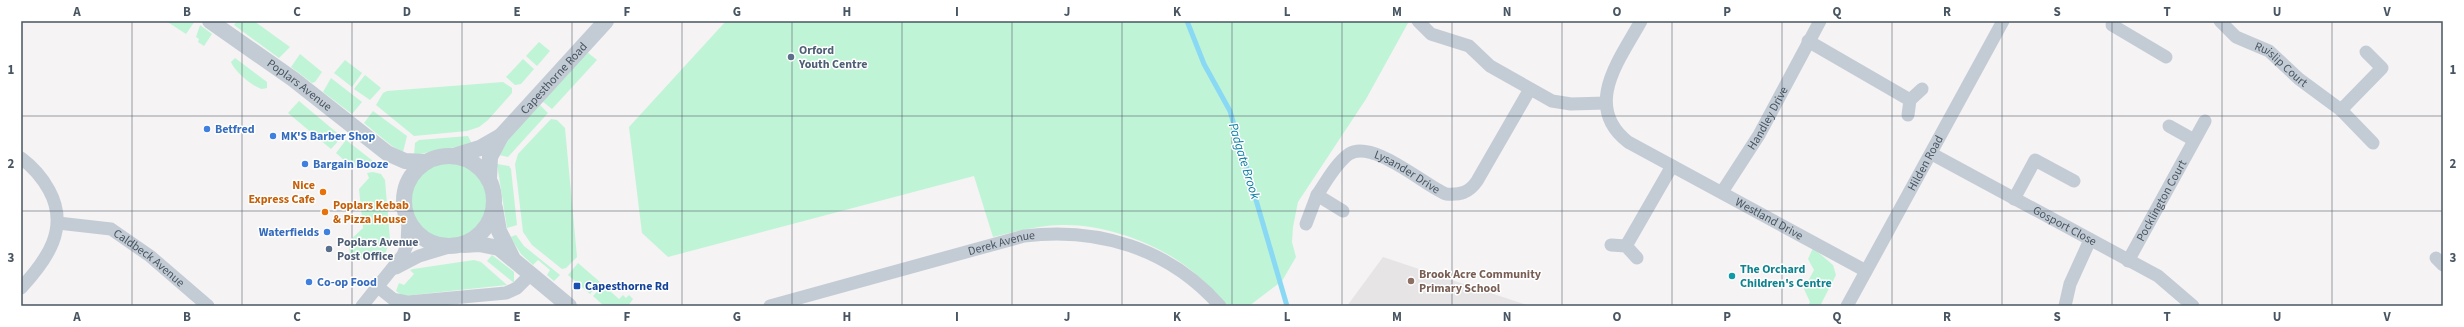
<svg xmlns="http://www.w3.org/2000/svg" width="2464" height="327" font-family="'Source Sans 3',sans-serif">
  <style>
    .education { fill: #e6e4e5 }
    .green { fill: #c0f4d6 }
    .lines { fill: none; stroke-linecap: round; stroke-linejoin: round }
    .stream { stroke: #8ad9f4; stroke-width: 5 }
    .minor { stroke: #c3ccd5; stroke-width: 13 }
    .tertiary { stroke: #c3ccd5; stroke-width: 16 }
    .grid { fill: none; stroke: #485562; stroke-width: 1; stroke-opacity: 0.55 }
    .service-dot { fill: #5c6f8a; stroke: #fff; stroke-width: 1.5 }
    .shop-dot { fill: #3f7fe0; stroke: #fff; stroke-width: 1.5 }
    .food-dot { fill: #e8710a; stroke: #fff; stroke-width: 1.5 }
    .culture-dot { fill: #0f9aa8; stroke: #fff; stroke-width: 1.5 }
    .education-dot { fill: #8d6e63; stroke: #fff; stroke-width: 1.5 }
    .transit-dot { fill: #1a4fb4; stroke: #fff; stroke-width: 1.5 }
    .labels { text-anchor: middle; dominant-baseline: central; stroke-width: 3; stroke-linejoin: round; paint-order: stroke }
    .service-label { font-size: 12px; font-weight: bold; fill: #4e5e75; stroke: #fff; text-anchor: start }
    .street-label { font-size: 12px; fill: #485562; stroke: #fff }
    .shop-label { font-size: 12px; font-weight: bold; fill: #366cbe; stroke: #fff; text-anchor: start }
    .food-label { font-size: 12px; font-weight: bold; fill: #c56008; stroke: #fff; text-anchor: end }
    .culture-label { font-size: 12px; font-weight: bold; fill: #0d838f; stroke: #fff; text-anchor: start }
    .education-label { font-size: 12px; font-weight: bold; fill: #785e54; stroke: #fff; text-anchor: start }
    .transit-label { font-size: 12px; font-weight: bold; fill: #164399; stroke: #fff; text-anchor: start }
    .water-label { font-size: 13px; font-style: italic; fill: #037ba3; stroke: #fff }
    .neatline { fill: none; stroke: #485562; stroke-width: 1.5 }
    .grid-label { font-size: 13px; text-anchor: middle; font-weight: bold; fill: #485562 }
  </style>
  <rect width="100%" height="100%" fill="#f5f3f3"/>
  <!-- education -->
  <path class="education" d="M1383,257l147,49h-183z"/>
  <!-- green -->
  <path class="green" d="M166,21h29l-9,13z
    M237,21h17l36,26 -11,11 -45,-33z
    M726,21h681l1,2 -42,76 -68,103 -5,25 -1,15 4,15 -14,24 -33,25h-21c-14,-15 -28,-30 -45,-42 -32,-23 -81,-40 -121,-39 -23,0 -47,7 -69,12l-19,-61 -306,81 -26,-24 -13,-106z
    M200,25l12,9 -8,12 -6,-4 1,-3 -3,-2z
    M539,42l11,9 -13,15 -11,-10z
    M587,52l10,8 -45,49 -10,-8z
    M300,54l22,18 -7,10 -3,1 -21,-16z
    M235,58l32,24v6l-5,1c-10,-3 -27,-17 -31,-27z
    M523,59l11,10 -13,15 -6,1 -9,-8z
    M345,60l17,13 -10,14 -18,-14z
    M365,75l16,13 -11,12 -16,-11z
    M331,78l31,24 -10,12 -29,-22z
    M503,82l9,6v5l-24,27 -9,7 -12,4 -53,5 -38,-31 7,-12 4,-2z
    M299,101l43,36 -11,12 -43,-36z
    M539,104l9,9 -40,44 -9,-2 7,-13z
    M373,111l34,25 -4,16 -11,-6 -28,-23z
    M551,119l6,1 8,8 12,129 -11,11 -4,1 -30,-24 -9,-13 -8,-68 3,-10z
    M468,136l4,8 -58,11 1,-12 4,-3z
    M346,140l27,21v3l-25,4 -4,-8 -8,-7z
    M411 201a38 38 0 1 1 76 0a38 38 0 1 1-76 0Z
    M497,164l12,2 2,3 6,56 -10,3z
    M373,172l8,2 4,6 5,60 -7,20 -33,-2 -1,-17 14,-13 -4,-39 10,-11 -2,-5z
    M516,235l8,11 36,29 -6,6 -7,-6 3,-5 -12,-10 -5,5 -12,-11 -11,-17z
    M1813,248l20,17 3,10 -16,31h-12l2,-4 -6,-13 10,-19 -6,-11z
    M492,255l22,17v11l-27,-22z
    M474,260l7,2 26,23 -104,11 -7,-5 3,-8 5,2 10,-11 -4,-4 3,-1z
    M578,263l22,19 -10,12 -22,-19z
    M603,285l16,14 4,-4 3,3 3,-3 4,4 -5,7h-24l-11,-10z"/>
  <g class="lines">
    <!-- stream -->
    <path class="stream" d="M1187,21l17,43 26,47 57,195"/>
    <!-- minor -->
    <g class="minor">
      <path d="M1418,21l13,13 38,12 21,20 62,35 19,3 35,-1"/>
      <path id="s1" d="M1641,21c-21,38 -59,85 -13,121l238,129"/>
      <path d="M2114,21l-2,4 54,32"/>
      <path id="s2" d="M2220,21l16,16 33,14 30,28 42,31"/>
      <path d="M1808,41l102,59"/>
      <path d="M2366,52l16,16 -41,42 32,33"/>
      <path d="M1908,115l2,-15 12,-11"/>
      <path d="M2169,126l25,14"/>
      <path id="s3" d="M1932,154l226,122 35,30"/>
      <path d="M21,158c12,9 21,19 28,32 21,38 -2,70 -28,98"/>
      <path id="s4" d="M1722,192l37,-57 61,-114"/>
      <path id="s5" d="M1317,195c9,-13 19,-32 32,-41 24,-15 75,31 97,40 14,1 23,-1 31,-13l53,-92"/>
      <path d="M2014,199l21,-39 39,21"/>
      <path id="s6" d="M58,223l53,6 39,27 58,50"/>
      <path d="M1306,224l11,-29 26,16"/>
      <path d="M1611,245l15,1 11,12"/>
      <path d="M1626,246l46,-80"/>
      <path d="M2436,258l7,7"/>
      <path id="s7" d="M2128,261l77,-140"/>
      <path d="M396,268l23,-12 30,-9"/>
      <path d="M378,287l15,12 15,3 98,-9 11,-5 14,-14"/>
      <path d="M362,306l41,-51 4,-10 1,-24"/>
      <path id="s8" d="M770,306l254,-70c74,-9 145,12 196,70"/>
      <path id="s9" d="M1847,306l156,-285"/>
      <path d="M2065,306l5,-22 20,-44"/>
    </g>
    <!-- tertiary -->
    <g class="tertiary">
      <path id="s10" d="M210,21l83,58 94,74 18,8 21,1"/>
      <circle cx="449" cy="201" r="45"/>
      <path d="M454,156l26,-8 21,-12"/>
      <path id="s11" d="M489,178l1,-21 11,-21 105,-115"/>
      <path d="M495,208l4,23 13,26"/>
      <path d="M464,245l15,-1 20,4 70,58"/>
    </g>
  </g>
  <!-- grid -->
  <path class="grid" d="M132,21v285M242,21v285M352,21v285M462,21v285M572,21v285M682,21v285M792,21v285M902,21v285M1012,21v285M1122,21v285M1232,21v285M1342,21v285M1452,21v285M1562,21v285M1672,21v285M1782,21v285M1892,21v285M2002,21v285M2112,21v285M2222,21v285M2332,21v285M21,116h2422M21,211h2422"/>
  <!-- markers -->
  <g class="service-dot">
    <circle cx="791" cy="57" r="4"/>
    <circle cx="329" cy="249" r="4"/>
  </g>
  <g class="shop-dot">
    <circle cx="207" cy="129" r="4"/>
    <circle cx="273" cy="136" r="4"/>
    <circle cx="305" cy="164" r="4"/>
    <circle cx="327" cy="232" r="4"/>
    <circle cx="309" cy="282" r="4"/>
  </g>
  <g class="food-dot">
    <circle cx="323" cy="192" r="4"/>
    <circle cx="325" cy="212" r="4"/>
  </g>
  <circle class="culture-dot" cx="1732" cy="276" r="4"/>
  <circle class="education-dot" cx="1411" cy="281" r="4"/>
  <rect class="transit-dot" x="573" y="282" width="8" height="8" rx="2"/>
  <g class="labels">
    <!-- service labels -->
    <g class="service-label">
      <text x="799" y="50">Orford<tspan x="799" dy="14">Youth Centre</tspan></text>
      <text x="337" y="242">Poplars Avenue<tspan x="337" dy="14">Post Office</tspan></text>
    </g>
    <!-- street labels -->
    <g class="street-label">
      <text stroke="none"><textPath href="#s2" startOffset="76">Ruislip Court</textPath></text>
      <text stroke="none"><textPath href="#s11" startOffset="123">Capesthorne Road</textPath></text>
      <text stroke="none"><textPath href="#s10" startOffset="110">Poplars Avenue</textPath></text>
      <text stroke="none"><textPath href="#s4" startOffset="87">Handley Drive</textPath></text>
      <text stroke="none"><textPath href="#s9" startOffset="163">Hilden Road</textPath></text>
      <text stroke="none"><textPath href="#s5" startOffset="116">Lysander Drive</textPath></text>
      <text stroke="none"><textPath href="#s7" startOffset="69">Pocklington Court</textPath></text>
      <text stroke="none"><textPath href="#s1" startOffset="297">Westland Drive</textPath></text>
      <text stroke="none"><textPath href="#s3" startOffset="151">Gosport Close</textPath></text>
      <text stroke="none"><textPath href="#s8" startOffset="240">Derek Avenue</textPath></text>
      <text stroke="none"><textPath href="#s6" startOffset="101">Caldbeck Avenue</textPath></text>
    </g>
    <!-- shop labels -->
    <g class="shop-label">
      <text x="215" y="129">Betfred</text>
      <text x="281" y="136">MK'S Barber Shop</text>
      <text x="313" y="164">Bargain Booze</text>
      <text x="319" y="232" text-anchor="end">Waterfields</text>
      <text x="317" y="282">Co-op Food</text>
    </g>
    <!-- food labels -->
    <g class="food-label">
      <text x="315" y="185">Nice<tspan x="315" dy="14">Express Cafe</tspan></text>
      <text x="333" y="205" text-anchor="start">Poplars Kebab<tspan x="333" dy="14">&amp; Pizza House</tspan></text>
    </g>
    <!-- culture labels -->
    <g class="culture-label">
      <text x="1740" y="269">The Orchard<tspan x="1740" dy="14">Children's Centre</tspan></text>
    </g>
    <!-- education labels -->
    <g class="education-label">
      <text x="1419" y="274">Brook Acre Community<tspan x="1419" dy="14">Primary School</tspan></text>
    </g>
    <!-- transit labels -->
    <g class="transit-label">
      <text x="585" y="286">Capesthorne Rd</text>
    </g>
    <!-- water labels -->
    <g class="water-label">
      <text transform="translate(1244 161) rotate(73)">Padgate Brook</text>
    </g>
  </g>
  <!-- border -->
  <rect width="2464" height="327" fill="none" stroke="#ffffff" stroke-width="44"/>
  <rect x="22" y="22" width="2420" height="283" class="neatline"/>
  <g class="grid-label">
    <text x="77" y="16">A</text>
    <text x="187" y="16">B</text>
    <text x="297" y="16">C</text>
    <text x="407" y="16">D</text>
    <text x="517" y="16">E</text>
    <text x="627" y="16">F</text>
    <text x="737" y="16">G</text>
    <text x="847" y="16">H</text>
    <text x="957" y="16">I</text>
    <text x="1067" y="16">J</text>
    <text x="1177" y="16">K</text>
    <text x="1287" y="16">L</text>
    <text x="1397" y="16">M</text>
    <text x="1507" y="16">N</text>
    <text x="1617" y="16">O</text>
    <text x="1727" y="16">P</text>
    <text x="1837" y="16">Q</text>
    <text x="1947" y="16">R</text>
    <text x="2057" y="16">S</text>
    <text x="2167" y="16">T</text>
    <text x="2277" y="16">U</text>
    <text x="2387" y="16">V</text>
    <text x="11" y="74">1</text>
    <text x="2453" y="74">1</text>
    <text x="11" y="168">2</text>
    <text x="2453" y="168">2</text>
    <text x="11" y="262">3</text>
    <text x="2453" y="262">3</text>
    <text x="77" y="321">A</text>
    <text x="187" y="321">B</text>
    <text x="297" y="321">C</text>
    <text x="407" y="321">D</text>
    <text x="517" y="321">E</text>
    <text x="627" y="321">F</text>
    <text x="737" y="321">G</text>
    <text x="847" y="321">H</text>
    <text x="957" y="321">I</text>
    <text x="1067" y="321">J</text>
    <text x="1177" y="321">K</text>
    <text x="1287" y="321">L</text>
    <text x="1397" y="321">M</text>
    <text x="1507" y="321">N</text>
    <text x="1617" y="321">O</text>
    <text x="1727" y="321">P</text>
    <text x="1837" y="321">Q</text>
    <text x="1947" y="321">R</text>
    <text x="2057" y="321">S</text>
    <text x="2167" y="321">T</text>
    <text x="2277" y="321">U</text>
    <text x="2387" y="321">V</text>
  </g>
</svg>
